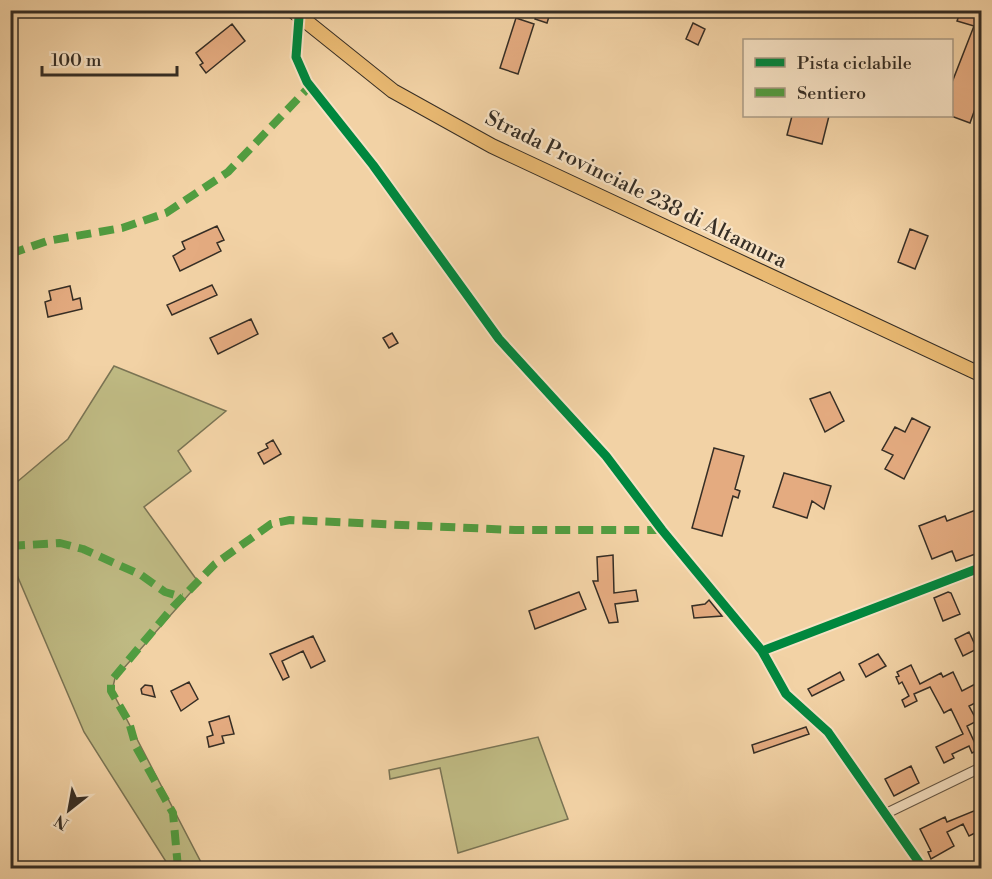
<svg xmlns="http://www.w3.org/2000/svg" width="992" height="879" font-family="'Libre Bodoni',serif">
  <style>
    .green { fill: #bfba83; stroke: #7a7454; stroke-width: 1.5 }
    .building { fill: #e4ab80; stroke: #362e25; stroke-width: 1.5 }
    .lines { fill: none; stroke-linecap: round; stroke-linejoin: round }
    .street-casing { stroke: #655745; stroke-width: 11 }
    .primary-casing { stroke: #362e25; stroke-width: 16 }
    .street { stroke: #f7e2c4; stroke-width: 9 }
    .primary { stroke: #e9b972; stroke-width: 14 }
    .quiet { stroke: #519d40; stroke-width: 8; stroke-dasharray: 15 8; stroke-linecap: butt }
    .cycleway-casing { stroke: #f7e2c4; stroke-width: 13 }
    .cycleway { stroke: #00873e; stroke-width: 9 }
    .labels { text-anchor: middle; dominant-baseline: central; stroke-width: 4.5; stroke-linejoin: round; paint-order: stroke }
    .street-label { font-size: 21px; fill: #362e25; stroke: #f7e2c4 }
  </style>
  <rect width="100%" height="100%" fill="#f2d2a5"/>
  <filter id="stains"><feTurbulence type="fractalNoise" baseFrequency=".00333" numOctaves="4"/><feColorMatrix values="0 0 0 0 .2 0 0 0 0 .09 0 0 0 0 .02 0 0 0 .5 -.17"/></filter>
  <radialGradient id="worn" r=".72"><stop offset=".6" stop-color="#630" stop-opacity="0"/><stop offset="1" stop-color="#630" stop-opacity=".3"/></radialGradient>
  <!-- green -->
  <path class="green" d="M114,366l112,45 -48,40 13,20 -47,36 55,76 -84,95 -3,13 92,177h-34l-86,-136 -73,-171v-74l57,-48z
    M538,737l30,82 -110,34 -18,-85 -50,11 -1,-9z"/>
  <!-- building -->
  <path class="building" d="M538,10h13l-4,13 -12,-4z
    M961,10h20v82l-11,31 -19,-7v-31l23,-59 -17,-5z
    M516,18l18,6 -16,50 -18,-6z
    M693,23l12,6 -7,16 -12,-6z
    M232,24l13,17 -39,32 -6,-8 3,-2 -7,-10z
    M792,116h37l-7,28 -35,-9z
    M217,226l7,14 -7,3 4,8 -41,20 -7,-15 12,-7 -3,-7z
    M910,229l18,7 -13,33 -17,-7z
    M212,285l5,10 -45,20 -5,-10z
    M70,286l3,14 7,-2 2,11 -34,8 -3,-15 6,-2 -2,-9z
    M251,319l7,15 -40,20 -8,-16z
    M392,333l6,10 -9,5 -6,-10z
    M830,392l14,29 -19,11 -15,-33z
    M912,418l18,9 -26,52 -19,-10 8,-14 -11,-5 13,-23 10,5z
    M273,440l8,14 -17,10 -6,-11 10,-5 -2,-4z
    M714,448l30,8 -9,33 5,2 -2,7 -5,-2 -11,40 -30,-8z
    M784,473l47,13 -7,23 -12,-8 -5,17 -34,-11z
    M981,508v44l-25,9 -4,-10 -20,8 -13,-33 26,-10 2,5z
    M613,555l1,38 22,-3 2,11 -23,3 3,18 -9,1 -16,-42h5l-1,-24z
    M579,592l7,17 -51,20 -6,-18z
    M948,592l3,1 9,21 -17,7 -9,-23z
    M709,600l13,16 -28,2 -2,-12 13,-2z
    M969,632l8,17 -14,7 -8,-17z
    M313,636l12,25 -14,7 -8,-17 -21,10 7,16 -6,3 -13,-26z
    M878,654l8,12 -20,11 -7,-13z
    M911,665l9,19 21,-11 2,4 10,-5 9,19 19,-10v19l-12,6 8,15 -10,5 11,24 -6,3 -3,-7 -17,8 2,4 -10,5 -8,-16 27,-13 -12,-25 -7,4 -14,-26 -16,7 3,7 -12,6 -3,-7 7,-4 -7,-14 -3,2 -3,-7 3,-1 -2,-4z
    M840,672l4,8 -32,16 -4,-7z
    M189,682l9,17 -17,12 -10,-20z
    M145,685l7,1 3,11 -13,-3 -1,-5z
    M229,716l5,18 -12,2 2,7 -15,4 -2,-10 6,-2 -4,-13z
    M806,727l3,7 -55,19 -2,-8z
    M911,766l8,17 -25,13 -9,-17z
    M981,808v22l-12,6 -6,-12 -16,8 7,14 -23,13 -3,-7 3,-1 -11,-22 25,-12 2,5z"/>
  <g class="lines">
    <defs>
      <path id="street" d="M299,17l-3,40 11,25 66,83 126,174 107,117 56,74 100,121 24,43 42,38 95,136
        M762,651l220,-84
        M885,814l97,-47"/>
      <path id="primary" d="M292,10l101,81 99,55 490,229"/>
    </defs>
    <!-- street casing -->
    <use href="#street" class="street-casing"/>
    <!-- primary casing -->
    <use href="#primary" class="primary-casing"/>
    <!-- street -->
    <use href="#street" class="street"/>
    <!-- primary -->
    <use href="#primary" class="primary"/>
    <!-- quiet -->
    <path class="quiet" d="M10,254l37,-13 75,-13 44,-15 62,-41 82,-86
      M10,546l50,-3 23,6 58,26 24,17 17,5
      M178,868l-5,-55 -37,-66 -7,-25 -18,-31v-10l62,-74 42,-43 56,-40 19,-4 225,10h147"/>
    <defs>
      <path id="cycleway" d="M299,17l-3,40 11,25 66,83 126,174 107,117 56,74 100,121 24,43 42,38 95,136
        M762,651l220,-84"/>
    </defs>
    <!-- cycleway casing -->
    <use href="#cycleway" class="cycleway-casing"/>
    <!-- cycleway -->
    <use href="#cycleway" class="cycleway"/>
  </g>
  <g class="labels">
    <!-- street labels -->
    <g class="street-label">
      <text transform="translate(636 190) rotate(26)">Strada Provinciale 238 di Altamura</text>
    </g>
  </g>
  <!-- margin -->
  <rect width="992" height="879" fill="none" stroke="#f2d2a5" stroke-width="36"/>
  <rect x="12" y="12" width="968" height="855" fill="none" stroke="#362e25" stroke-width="3"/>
  <rect x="18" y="18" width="956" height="843" fill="none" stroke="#362e25" stroke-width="1.5"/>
  <!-- legend -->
  <rect x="743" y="39" width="210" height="78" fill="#f7e2c4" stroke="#aa9a84" stroke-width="1.5"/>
  <rect x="755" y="58" width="30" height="9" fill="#00873e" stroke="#aa9a84" stroke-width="1.5"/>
  <text x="797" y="69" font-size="18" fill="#362e25">Pista ciclabile</text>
  <rect x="755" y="88" width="30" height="9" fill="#519d40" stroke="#aa9a84" stroke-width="1.5"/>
  <text x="797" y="99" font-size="18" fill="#362e25">Sentiero</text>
  <!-- north arrow -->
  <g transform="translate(69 810) rotate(211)" stroke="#f7e2c4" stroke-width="4.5" paint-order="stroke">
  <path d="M0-4.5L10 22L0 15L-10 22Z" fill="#362e25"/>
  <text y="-9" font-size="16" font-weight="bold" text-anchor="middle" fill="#362e25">N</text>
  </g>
  <!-- scale -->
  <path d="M42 66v9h135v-9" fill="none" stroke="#362e25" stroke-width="3"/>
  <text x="51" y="66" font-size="18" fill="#362e25" stroke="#f7e2c4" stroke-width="4.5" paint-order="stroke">100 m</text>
  <rect width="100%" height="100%" filter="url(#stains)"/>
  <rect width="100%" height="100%" fill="url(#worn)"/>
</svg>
